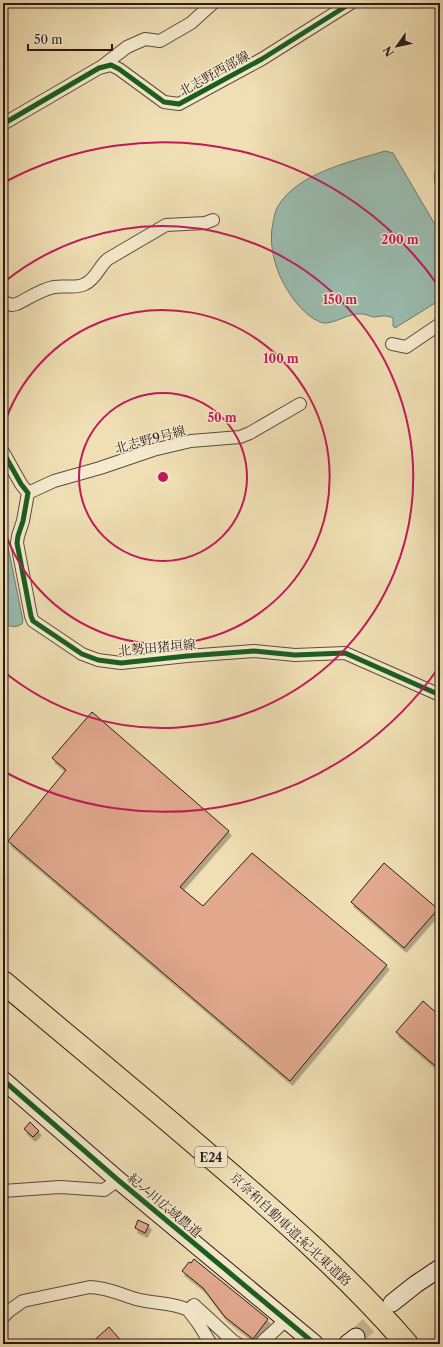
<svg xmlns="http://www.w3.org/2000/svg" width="443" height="1347" font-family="'Libre Caslon Text','Noto Serif JP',serif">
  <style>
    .water { fill: #9abcb0; stroke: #6e7b72 }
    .building { fill: #e2a98f; stroke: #2b1a14; filter: url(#shadow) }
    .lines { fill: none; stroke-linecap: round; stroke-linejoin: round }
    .secondary-tunnel { stroke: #c9b894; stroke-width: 17; stroke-dasharray: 17 8; stroke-linecap: butt }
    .street-casing { stroke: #5c4b3c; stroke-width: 14 }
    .secondary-casing { stroke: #2b1a14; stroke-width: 19 }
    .highway-casing { stroke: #2b1a14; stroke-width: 24 }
    .street { stroke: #f5eace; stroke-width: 12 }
    .secondary { stroke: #f5eace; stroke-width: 17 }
    .highway { stroke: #f0dfb4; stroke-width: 22 }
    .cycleway-casing { stroke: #f5eace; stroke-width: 8 }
    .cycleway { stroke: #1b5e20; stroke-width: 5 }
    .ring { fill: none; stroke: #c2185b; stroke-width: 2 }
    .labels { text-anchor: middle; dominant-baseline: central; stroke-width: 3; stroke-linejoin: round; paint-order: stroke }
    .shield { fill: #f5eace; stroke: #68584c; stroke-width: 1 }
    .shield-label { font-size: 12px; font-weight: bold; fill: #2b1a14 }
    .street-label { font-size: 13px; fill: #2b1a14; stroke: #f5eace }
    .centre { fill: #c2185b; stroke: #f5eace; stroke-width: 2 }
    .ring-label { font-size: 12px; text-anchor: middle; font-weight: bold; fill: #c2185b; stroke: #f5eace; stroke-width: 3; stroke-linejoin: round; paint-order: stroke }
  </style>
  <defs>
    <filter id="shadow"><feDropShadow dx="2.5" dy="4.5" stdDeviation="0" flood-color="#0004"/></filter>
  </defs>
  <rect width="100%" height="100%" fill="#f0dfb4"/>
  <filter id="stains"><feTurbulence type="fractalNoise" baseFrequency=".005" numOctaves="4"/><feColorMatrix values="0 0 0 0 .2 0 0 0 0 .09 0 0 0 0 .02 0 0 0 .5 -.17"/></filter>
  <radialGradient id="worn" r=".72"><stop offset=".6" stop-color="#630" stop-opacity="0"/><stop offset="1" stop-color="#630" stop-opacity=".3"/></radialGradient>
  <!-- water -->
  <path class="water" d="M385,151l8,2 47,80v67l-45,28 -2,-2v-8c-7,-3 -11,-2 -18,-1 -3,0 -5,-1 -8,-2 -5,-2 -11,-1 -15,0 -10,2 -23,11 -32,7 -19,-8 -33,-30 -41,-48 -6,-15 -10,-34 -6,-51 1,-6 2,-12 5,-17 20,-33 72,-44 107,-55z
    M440,163v32c-6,-12 -9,-21 0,-32z
    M3,536l3,1 17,84 -1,3c-7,4 -12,3 -19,-1z"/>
  <!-- building -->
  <path class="building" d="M92,712l137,119 -49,56 23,19 49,-53 135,112 -97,116 -282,-240 58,-71 -14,-12z
    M384,863l54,46 -34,39 -53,-46z
    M423,1001l17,15v54l-44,-38z
    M30,1122l9,9 -6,6 -9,-8z
    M138,1220l11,5 -4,8 -10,-5z
    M194,1259l74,60 -15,20 -28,-22 -22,-29 -21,-17 7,-9 2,1z
    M109,1327l15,17h-34z"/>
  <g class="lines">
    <!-- secondary-tunnel -->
    <path class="secondary-tunnel" d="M356,1337l34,-31"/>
    <defs>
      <path id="street" d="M101,67l26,-20 18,-8 15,2 31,-18 22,-20
        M3,124l96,-56 12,-3 8,4 45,33 15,2 83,-45 89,-56
        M3,302l9,3 5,-1c12,-6 25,-15 37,-17 11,-2 22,2 31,-3 12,-6 14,-18 23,-25l58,-34 39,-2 8,-3
        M392,344l14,3 34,-23
        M3,452l18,32 7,9 -5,28 -5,15 -1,7 14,73 2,5 49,33 16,6 23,3 66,-7 67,-5 41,4 50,-2 95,42
        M28,493l26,-12 46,-13 53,-18 38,-9 49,-4 10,-4 50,-29
        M3,1191l57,-4 44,3 14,-10
        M188,1310l10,13 13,21
        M3,1317l6,-6 14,-10 67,-14c19,1 29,7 46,12 17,5 36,3 52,11l6,-5 39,36 5,3
        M260,1344l26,-24"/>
      <path id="secondary" d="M3,1080l115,100 197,164
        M392,1303l24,-19 24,-16
        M347,1344l9,-7"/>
      <path id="highway" d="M3,982c70,59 141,117 210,177 68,58 136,118 194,185"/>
    </defs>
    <!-- street casing -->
    <use href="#street" class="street-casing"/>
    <!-- secondary casing -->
    <use href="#secondary" class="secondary-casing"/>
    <!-- highway casing -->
    <use href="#highway" class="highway-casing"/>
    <!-- street -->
    <use href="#street" class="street"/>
    <!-- secondary -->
    <use href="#secondary" class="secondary"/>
    <!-- highway -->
    <use href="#highway" class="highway"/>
    <defs>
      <path id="cycleway" d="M3,124l96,-56 12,-3 8,4 45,33 15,2 83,-45 89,-56
        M3,452l18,32 7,9 -5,28 -5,15 -1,7 14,73 2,5 49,33 16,6 23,3 66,-7 67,-5 41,4 50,-2 95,42
        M3,1080l115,100 197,164"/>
    </defs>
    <!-- cycleway casing -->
    <use href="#cycleway" class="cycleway-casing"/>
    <!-- cycleway -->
    <use href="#cycleway" class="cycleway"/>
  </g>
  <!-- distance rings -->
  <g class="ring">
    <circle cx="163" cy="477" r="84"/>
    <path d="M3 428A167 167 0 1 1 3 526"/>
    <path d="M3 283A251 251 0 1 1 3 671"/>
    <path d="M439 667A335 335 0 0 1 3 771M3 183A335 335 0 0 1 439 287"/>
  </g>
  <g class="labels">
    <!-- shield labels -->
    <rect class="shield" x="195" y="1147" width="32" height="20" rx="3"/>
    <g class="shield-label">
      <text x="211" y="1157">E24</text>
    </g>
    <!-- street labels -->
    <g class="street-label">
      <text transform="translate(214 73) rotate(-29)">北志野西部線</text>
      <text transform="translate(150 439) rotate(-15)">北志野9号線</text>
      <text transform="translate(157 647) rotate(-5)">北勢田猪垣線</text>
      <text transform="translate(165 1205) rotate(40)">紀ノ川広域農道</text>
      <text transform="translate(291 1229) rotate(43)">京奈和自動車道;紀北東道路</text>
    </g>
  </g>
  <circle cx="163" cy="477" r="6" class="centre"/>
  <g class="ring-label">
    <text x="400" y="244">200 m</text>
    <text x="340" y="304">150 m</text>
    <text x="281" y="363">100 m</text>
    <text x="222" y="422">50 m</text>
  </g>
  <!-- margin -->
  <rect width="443" height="1347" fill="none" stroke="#f0dfb4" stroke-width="16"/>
  <rect x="4" y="4" width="435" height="1339" fill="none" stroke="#2b1a14" stroke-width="2"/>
  <rect x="8" y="8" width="427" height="1331" fill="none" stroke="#2b1a14"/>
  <!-- north arrow -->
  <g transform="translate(397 46) rotate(237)" stroke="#f5eace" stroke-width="3" paint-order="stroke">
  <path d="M0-3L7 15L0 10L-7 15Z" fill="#2b1a14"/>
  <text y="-6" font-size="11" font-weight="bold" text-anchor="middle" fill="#2b1a14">N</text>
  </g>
  <!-- scale -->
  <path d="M28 44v6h84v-6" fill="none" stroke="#2b1a14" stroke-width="2"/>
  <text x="34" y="44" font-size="12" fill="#2b1a14" stroke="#f5eace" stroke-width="3" paint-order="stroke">50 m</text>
  <rect width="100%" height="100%" filter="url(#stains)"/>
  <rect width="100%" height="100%" fill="url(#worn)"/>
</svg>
